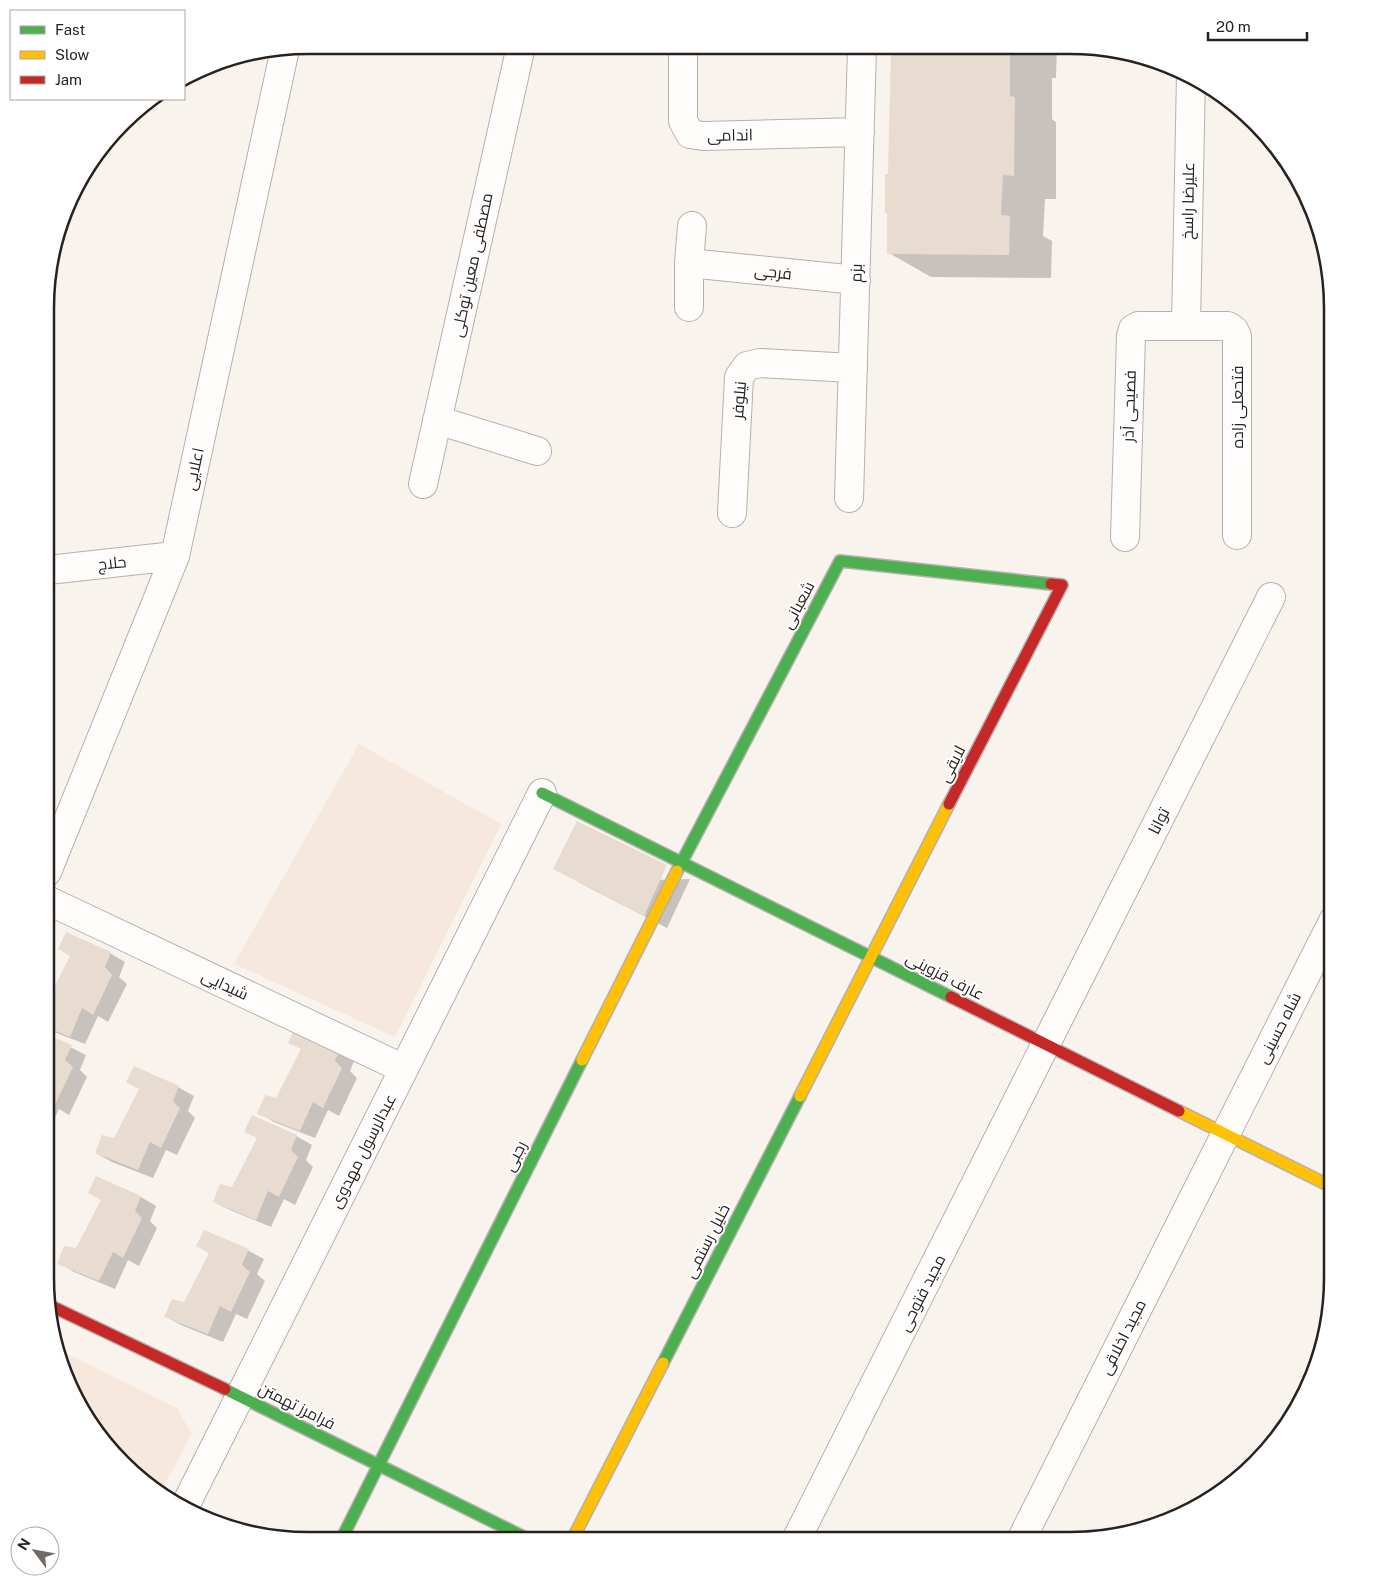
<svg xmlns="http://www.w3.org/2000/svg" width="1378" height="1586" font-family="'Public Sans',Cairo,sans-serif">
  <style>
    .built { fill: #f6e8dd }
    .shadow { fill: #0003 }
    .building { fill: #e8dbcf }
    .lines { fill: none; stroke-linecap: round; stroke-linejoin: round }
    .street-casing { stroke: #b6b0ad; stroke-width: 30 }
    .fast-casing { stroke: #b6b0ad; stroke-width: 14 }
    .slow-casing { stroke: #b6b0ad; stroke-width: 14 }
    .jam-casing { stroke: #b6b0ad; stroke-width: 14 }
    .street { stroke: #fefdfc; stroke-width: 28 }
    .fast { stroke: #4caf50; stroke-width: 11 }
    .slow { stroke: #ffc107; stroke-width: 11 }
    .jam { stroke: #c62828; stroke-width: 11 }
    .labels { text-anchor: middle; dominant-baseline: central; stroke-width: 4; stroke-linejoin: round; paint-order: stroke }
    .street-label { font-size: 16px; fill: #27221f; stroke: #fff }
    .rim { fill: none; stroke: #27221f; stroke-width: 2.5 }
  </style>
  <rect width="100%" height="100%" fill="#f9f3ee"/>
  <!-- built -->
  <path class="built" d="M359,744l142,80 -106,213 -161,-73z
    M55,1348l122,60 15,26 -33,61 -37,-31 -42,-54z"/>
  <!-- shadow -->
  <path class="shadow" d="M892,47h165l-1,31h-4v41l4,3v77h-11l-2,37 9,5 -1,37 -120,-1 -42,-24z
    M690,879l-23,49 -89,-46z
    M110,953l15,9 -6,15 8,7 -19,38 -10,-6 -13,28 -39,-15v-23z
    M297,1028l59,28 -6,15 7,7 -18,38 -11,-6 -13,28 -41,-16 -15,-9 17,-13 26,-50z
    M46,1035l40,20 -6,15 7,7 -18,38 -10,-6 -13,28z
    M178,1087l16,9 -6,15 7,7 -18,37 -11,-5 -13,28 -41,-16 -16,-9z
    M296,1136l16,9 -6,15 7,7 -18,38 -11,-6 -13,28 -41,-17 -16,-8z
    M46,1150l3,2 -3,7z
    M46,1170l4,3 -5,9z
    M97,1178l44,19 15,9 -6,15 7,7 -18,38 -11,-6 -13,29 -41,-17 -15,-9 17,-13 26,-50z
    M205,1231l44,20 15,8 -7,15 8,7 -18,38 -11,-5 -13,28 -42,-17 -15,-8 18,-14 26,-50z"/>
  <!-- building -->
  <path class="building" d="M891,47h124v8h-5v41l5,1 -1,79 -11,-1 -2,40 9,1 -1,39 -122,-1v-41h-2v-39h3z
    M577,821l90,44 -23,51 -91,-47z
    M66,932l45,20 -6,15 7,8 -19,40 -11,-7 -12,29 -24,-10v-24l24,-47 -12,-7z
    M296,1026l45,20 -6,15 7,7 -19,40 -10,-6 -13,29 -43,-17 8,-19 11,3 25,-49 -13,-6z
    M46,1034l26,11 -7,15 8,7 -19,40 -8,-4z
    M134,1066l45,20 -6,15 7,7 -19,40 -11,-6 -12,28 -43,-17 7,-18 12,3 25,-49 -13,-7z
    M252,1115l45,20 -6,15 7,7 -19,40 -11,-6 -12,29 -43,-18 7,-18 12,3 25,-49 -13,-6z
    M96,1176l45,20 -6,15 7,7 -19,40 -10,-6 -14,29 -42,-17 7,-18 12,2 25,-48 -13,-7z
    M204,1230l45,19 -7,16 8,7 -19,40 -11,-6 -12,28 -44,-17 8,-18 12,3 25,-49 -13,-7z"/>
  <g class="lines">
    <defs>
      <path id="street" d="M683,46v75l7,13 13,2 157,-4
        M689,263l167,17
        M689,307v-44l3,-37
        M1186,325l5,-249
        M437,420l100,31
        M423,484l98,-438
        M849,498l13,-451
        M732,513l7,-136 8,-11 13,-3 93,5
        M1125,537l6,-201 2,-7 5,-3h90l6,4 3,6v199
        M48,570l127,-14
        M47,872l128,-316 110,-507
        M47,900l357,169
        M184,1508l358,-715
        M796,1540l475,-943
        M1021,1540l312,-619"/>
      <path id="fast" d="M542,793l409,204
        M677,871l163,-310 211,23
        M663,1363l137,-267
        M225,1389l305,151
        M341,1540l241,-480"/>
      <path id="slow" d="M582,1060l95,-189
        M800,1096l149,-292
        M1179,1111l153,76
        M572,1540l91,-177"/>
      <path id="jam" d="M949,804l113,-219 -11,-1
        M951,997l228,114
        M49,1305l176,84"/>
    </defs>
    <!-- street casing -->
    <use href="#street" class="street-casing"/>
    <!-- fast casing -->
    <use href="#fast" class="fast-casing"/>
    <!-- slow casing -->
    <use href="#slow" class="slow-casing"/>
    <!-- jam casing -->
    <use href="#jam" class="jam-casing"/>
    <!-- street -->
    <use href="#street" class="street"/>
    <!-- fast -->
    <use href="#fast" class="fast"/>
    <!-- slow -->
    <use href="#slow" class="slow"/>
    <!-- jam -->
    <use href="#jam" class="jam"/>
  </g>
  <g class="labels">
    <!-- street labels -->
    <g class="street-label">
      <text transform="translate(730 135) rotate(-1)">اندامی</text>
      <text transform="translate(1188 201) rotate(-89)">علیرضا راسخ</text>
      <text transform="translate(472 265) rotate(-78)">مصطفی معین توکلی</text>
      <text transform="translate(773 272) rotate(6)">فرجی</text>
      <text transform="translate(856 273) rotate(-88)">بزم</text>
      <text transform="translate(739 400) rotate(-85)">نیلوفر</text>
      <text transform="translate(1129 406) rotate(-88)">فصیحی آذر</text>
      <text transform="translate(1237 407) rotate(-90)">فتحعلی زاده</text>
      <text transform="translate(194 469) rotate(-78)">اعلایی</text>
      <text transform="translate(112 563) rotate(-6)">حلاج</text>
      <text transform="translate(798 605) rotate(-62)">شعبانی</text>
      <text transform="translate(952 764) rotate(-63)">لایقی</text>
      <text transform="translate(1159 821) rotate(-63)">توانا</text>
      <text transform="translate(945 976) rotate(27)">عارف قزوینی</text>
      <text transform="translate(225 985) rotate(25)">شیدایی</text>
      <text transform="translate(1279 1028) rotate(-63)">شاه حسینی</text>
      <text transform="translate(363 1151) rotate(-63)">عبدالرسول مهدوی</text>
      <text transform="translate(515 1156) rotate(-63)">رجبی</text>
      <text transform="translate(707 1241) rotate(-63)">خلیل رستمی</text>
      <text transform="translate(922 1293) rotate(-63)">مجید فتوحی</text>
      <text transform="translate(1123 1337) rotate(-63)">مجید اخلاقی</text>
      <text transform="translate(297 1406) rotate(27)">فرامرز تهمتن</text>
    </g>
  </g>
  <!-- crop -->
  <path d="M0 0H1378V1586H0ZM308 54H1070A254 254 0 0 1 1324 308V1278A254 254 0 0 1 1070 1532H308A254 254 0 0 1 54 1278V308A254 254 0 0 1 308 54Z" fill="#fff" fill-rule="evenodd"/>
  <path class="rim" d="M308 54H1070A254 254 0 0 1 1324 308V1278A254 254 0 0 1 1070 1532H308A254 254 0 0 1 54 1278V308A254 254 0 0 1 308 54Z"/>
  <!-- legend -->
  <rect x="10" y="10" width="175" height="90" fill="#ffffff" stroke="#a9a7a5"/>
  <rect x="20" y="26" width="25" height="8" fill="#4caf50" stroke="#a9a7a5"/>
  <text x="55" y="35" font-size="15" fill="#27221f">Fast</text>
  <rect x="20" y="51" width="25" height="8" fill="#ffc107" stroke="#a9a7a5"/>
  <text x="55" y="60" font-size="15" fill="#27221f">Slow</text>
  <rect x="20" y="76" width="25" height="8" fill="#c62828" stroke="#a9a7a5"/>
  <text x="55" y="85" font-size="15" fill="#27221f">Jam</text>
  <!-- north arrow -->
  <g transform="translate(35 1551) rotate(302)"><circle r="24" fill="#ffffff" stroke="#a9a7a5"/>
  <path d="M0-4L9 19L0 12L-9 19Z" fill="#706b67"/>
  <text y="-8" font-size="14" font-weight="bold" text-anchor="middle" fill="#27221f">N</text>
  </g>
  <!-- scale -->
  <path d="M1208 32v8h99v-8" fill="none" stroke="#27221f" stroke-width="2.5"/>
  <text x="1216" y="32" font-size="15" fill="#27221f" stroke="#ffffff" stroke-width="4" paint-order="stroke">20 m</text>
</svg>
